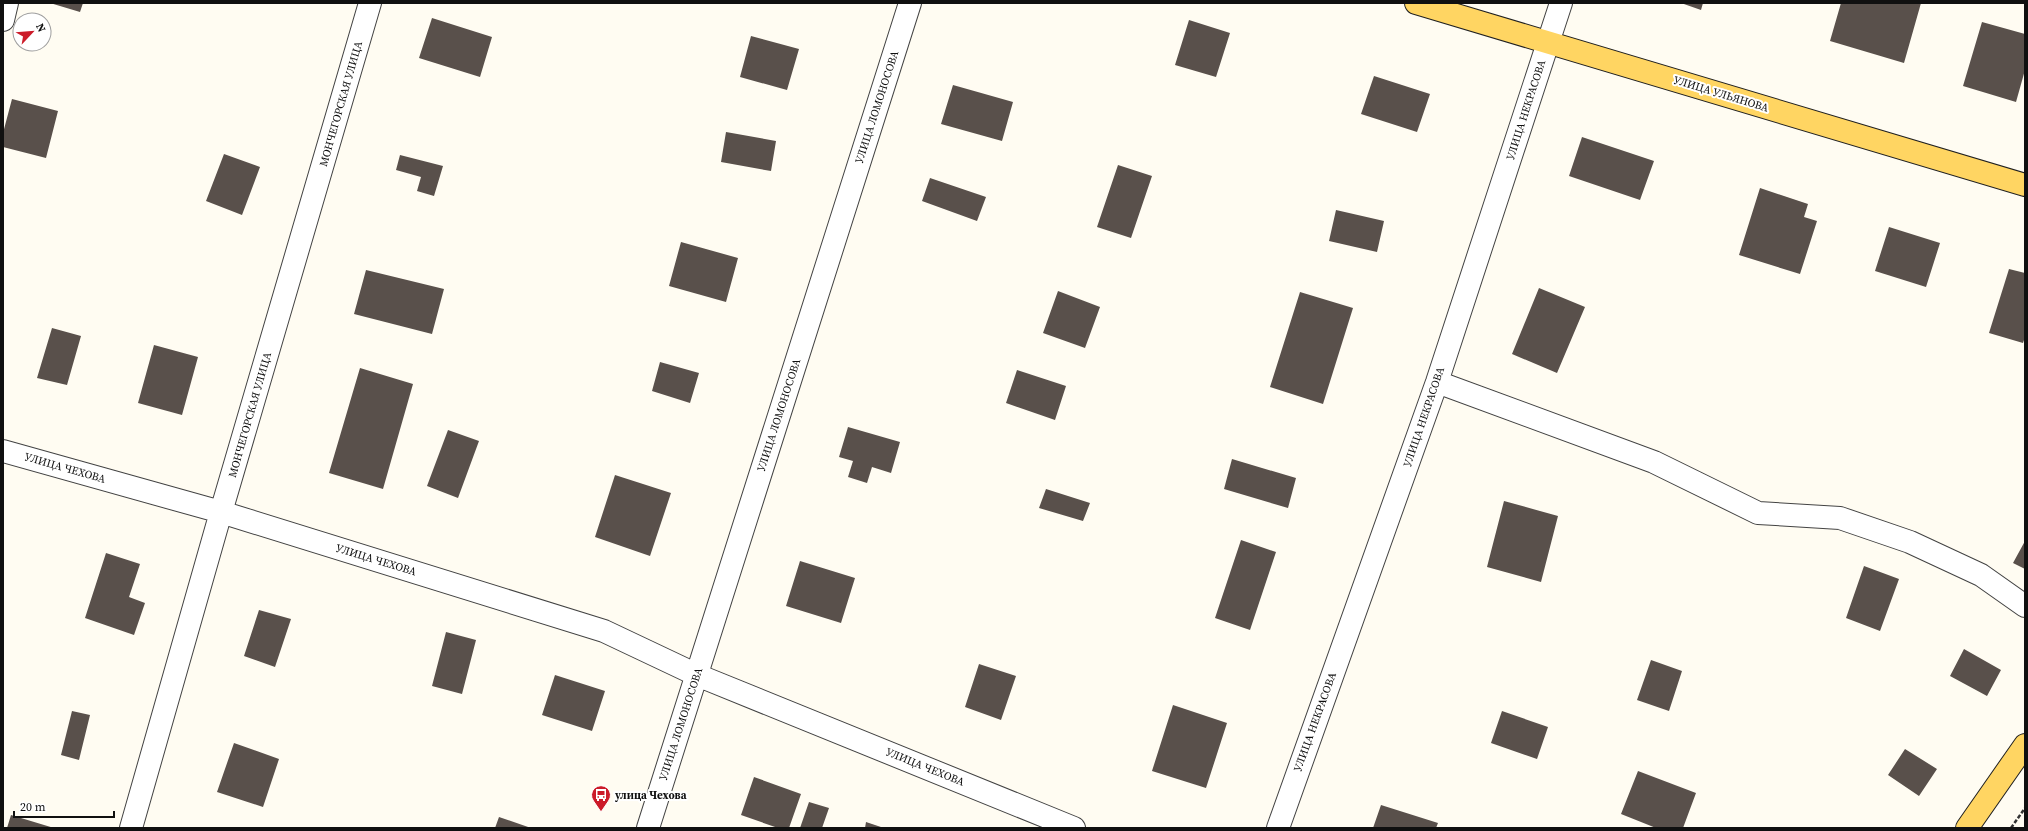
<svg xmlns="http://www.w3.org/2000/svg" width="2028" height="831" font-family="'Source Serif 4',serif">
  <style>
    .building { fill: #59504b }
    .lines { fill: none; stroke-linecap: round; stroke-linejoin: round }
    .minor-casing { stroke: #434343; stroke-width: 24 }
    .major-casing { stroke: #212121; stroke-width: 24 }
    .path { stroke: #323232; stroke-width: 2.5; stroke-dasharray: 4 2; stroke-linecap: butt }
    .minor { stroke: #fff; stroke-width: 22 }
    .major { stroke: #ffd562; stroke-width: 22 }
    .labels { text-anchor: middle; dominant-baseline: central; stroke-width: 4; stroke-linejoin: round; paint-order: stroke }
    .street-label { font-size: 11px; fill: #101010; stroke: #fff }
    .poi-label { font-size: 11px; font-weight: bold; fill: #101010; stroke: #fff; text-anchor: start }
  </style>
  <rect width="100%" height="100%" fill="#fffcf2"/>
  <!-- building -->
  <path class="building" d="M50,3h33l-3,9z
    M1681,3h22l-2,7z
    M1841,3h80l-17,60 -74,-22z
    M432,18l60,19 -12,40 -61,-19z
    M1189,20l41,13 -14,44 -41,-12z
    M1982,22l43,12v36l-9,32 -53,-16z
    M751,36l48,13 -12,41 -47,-13z
    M1374,76l56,18 -13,38 -56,-18z
    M953,85l60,17 -11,39 -61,-17z
    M12,99l46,12 -12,47 -43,-11v-14z
    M726,132l50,9 -5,30 -50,-9z
    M1582,137l72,24 -14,39 -71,-24z
    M224,154l36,13 -18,48 -36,-14z
    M400,155l43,11 -9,30 -17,-5 4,-14 -25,-7z
    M1118,165l34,11 -21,62 -34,-11z
    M930,178l56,19 -9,24 -55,-20z
    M1760,188l48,16 -4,13 13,4 -17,53 -61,-19z
    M1336,210l48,11 -7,31 -48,-11z
    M1889,227l51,16 -14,44 -51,-16z
    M681,242l57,16 -12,44 -57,-16z
    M2009,269l16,4v64l-2,6 -34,-10z
    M366,270l78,19 -12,45 -78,-20z
    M1539,288l46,19 -28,66 -45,-19z
    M1058,291l42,16 -15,41 -42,-15z
    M1300,292l53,16 -30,96 -53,-17z
    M52,328l29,8 -14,49 -30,-7z
    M154,345l44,12 -16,58 -44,-12z
    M660,362l39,11 -9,30 -38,-12z
    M360,368l53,16 -30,105 -54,-16z
    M1017,370l49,16 -11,34 -49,-17z
    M848,427l52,15 -9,31 -19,-6 -5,16 -19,-6 5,-16 -14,-4z
    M448,430l31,11 -21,57 -31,-12z
    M1232,459l64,19 -8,30 -64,-19z
    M615,475l56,18 -21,63 -55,-19z
    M1046,489l44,14 -7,18 -44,-13z
    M1504,501l54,15 -17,66 -54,-15z
    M1241,540l35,12 -26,78 -35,-12z
    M2025,541v28l-12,-6z
    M106,553l34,11 -11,33 16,6 -11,32 -49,-17z
    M800,561l55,17 -14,45 -55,-17z
    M1864,566l35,13 -19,52 -34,-13z
    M259,610l32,9 -16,48 -31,-11z
    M446,632l30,8 -14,54 -30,-8z
    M1964,649l37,21 -14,26 -37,-20z
    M1651,660l31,11 -13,40 -32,-11z
    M979,664l37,12 -15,44 -36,-13z
    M555,675l50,16 -13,40 -50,-16z
    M1173,705l54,18 -21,65 -54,-17z
    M72,711l18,4 -11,45 -18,-5z
    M1502,711l46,16 -11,32 -46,-16z
    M234,743l45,16 -16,48 -46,-15z
    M1905,749l32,20 -18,27 -31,-21z
    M1638,771l58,22 -13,35h-27l-35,-14z
    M754,777l47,17 -12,34h-11l-37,-13z
    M809,802l20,6 -7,20h-22z
    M1381,805l57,18 -2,5h-63z
    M11,815l43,13h-47z
    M499,817l32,11h-36z
    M866,822l18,6h-19z"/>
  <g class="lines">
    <defs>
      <path id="minor" d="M3,20l4,-17
        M1437,382l217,80 104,51 82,5 70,24 71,33 44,31
        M3,451l218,61 383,119 93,44 377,153
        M131,828l90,-316 149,-509
        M648,828l262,-825
        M1278,828l159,-446 124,-379"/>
      <path id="major" d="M1416,3l609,182
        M1967,828l58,-83"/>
    </defs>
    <!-- minor casing -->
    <use href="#minor" class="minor-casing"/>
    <!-- major casing -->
    <use href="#major" class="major-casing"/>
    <!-- path -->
    <path class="path" d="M2011,828l14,-20"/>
    <!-- minor -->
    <use href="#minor" class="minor"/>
    <!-- major -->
    <use href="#major" class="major"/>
  </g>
  <!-- icons -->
  <defs>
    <symbol id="bus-pin" viewBox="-11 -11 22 30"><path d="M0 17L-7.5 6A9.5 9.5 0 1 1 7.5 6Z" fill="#cc1b29" stroke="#fff"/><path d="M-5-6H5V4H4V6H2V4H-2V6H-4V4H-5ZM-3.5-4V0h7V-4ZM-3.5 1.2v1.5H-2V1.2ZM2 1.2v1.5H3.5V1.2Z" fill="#fff"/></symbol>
  </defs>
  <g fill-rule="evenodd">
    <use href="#bus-pin" x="590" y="784" width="22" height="30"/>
  </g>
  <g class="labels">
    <!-- street labels -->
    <g class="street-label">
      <text transform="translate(1721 94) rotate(17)">УЛИЦА УЛЬЯНОВА</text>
      <text transform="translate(341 104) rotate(-74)">МОНЧЕГОРСКАЯ УЛИЦА</text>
      <text transform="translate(877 107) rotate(-72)">УЛИЦА ЛОМОНОСОВА</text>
      <text transform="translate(1526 110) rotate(-72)">УЛИЦА НЕКРАСОВА</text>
      <text transform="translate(250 415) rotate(-74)">МОНЧЕГОРСКАЯ УЛИЦА</text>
      <text transform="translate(779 415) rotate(-72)">УЛИЦА ЛОМОНОСОВА</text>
      <text transform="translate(1424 417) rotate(-71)">УЛИЦА НЕКРАСОВА</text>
      <text transform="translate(65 468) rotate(16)">УЛИЦА ЧЕХОВА</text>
      <text transform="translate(376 560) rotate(17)">УЛИЦА ЧЕХОВА</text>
      <text transform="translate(1315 722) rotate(-70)">УЛИЦА НЕКРАСОВА</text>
      <text transform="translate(681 724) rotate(-72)">УЛИЦА ЛОМОНОСОВА</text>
      <text transform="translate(925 767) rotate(22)">УЛИЦА ЧЕХОВА</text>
    </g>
    <!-- poi labels -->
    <g class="poi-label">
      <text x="615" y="795">улица Чехова</text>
    </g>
  </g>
  <!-- border -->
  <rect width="2028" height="831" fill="none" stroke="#101010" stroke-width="8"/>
  <!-- north arrow -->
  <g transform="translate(32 32) rotate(64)"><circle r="19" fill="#ffffff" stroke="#9f9f9f"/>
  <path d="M0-3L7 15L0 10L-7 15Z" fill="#cc1b29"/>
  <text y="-6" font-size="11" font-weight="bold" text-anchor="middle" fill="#101010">N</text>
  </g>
  <!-- scale -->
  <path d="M14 811v6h100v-6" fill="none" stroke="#101010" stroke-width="2"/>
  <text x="20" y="811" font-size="12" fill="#101010" stroke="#ffffff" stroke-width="3" paint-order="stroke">20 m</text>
</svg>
